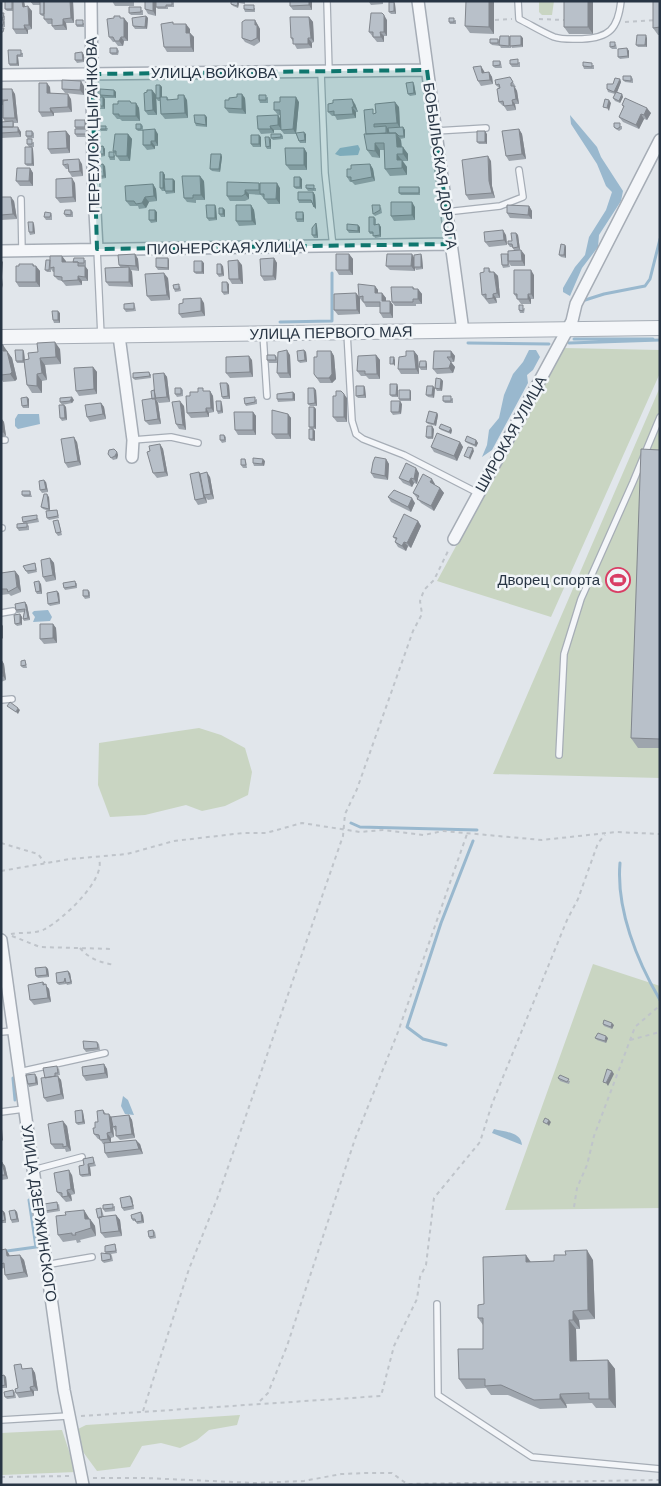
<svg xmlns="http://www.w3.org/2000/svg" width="661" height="1486" font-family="'DM Sans',sans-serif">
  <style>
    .green { fill: #c9d5c2 }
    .water { fill: #99b8ce }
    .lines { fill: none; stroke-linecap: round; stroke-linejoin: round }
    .stream { stroke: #99b8ce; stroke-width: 3 }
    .service-casing { stroke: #a6adb6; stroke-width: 8 }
    .minor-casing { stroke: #a6adb6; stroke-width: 14 }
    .tertiary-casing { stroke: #a6adb6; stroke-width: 16 }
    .path { stroke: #bfc4ca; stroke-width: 2; stroke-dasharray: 4 4; stroke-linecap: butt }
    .service { stroke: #f4f6f9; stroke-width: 5.5 }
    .minor { stroke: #f4f6f9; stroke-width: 11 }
    .tertiary { stroke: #f4f6f9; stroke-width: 14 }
    .wall { fill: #9ea5ad }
    .shaded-wall { fill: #81868d }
    .building { fill: #b8c0c9; stroke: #81868d }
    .marked { fill: #0f766e; fill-opacity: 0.2; stroke: #0f766e; stroke-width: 4; stroke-dasharray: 10 6; stroke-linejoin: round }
    .labels { text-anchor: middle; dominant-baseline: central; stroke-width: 5; stroke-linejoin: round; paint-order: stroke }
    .street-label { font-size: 15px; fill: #283544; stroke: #f1f5f8 }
    .poi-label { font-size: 15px; fill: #283544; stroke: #f1f5f8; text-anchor: end }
  </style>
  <rect width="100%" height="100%" fill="#e1e6eb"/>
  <!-- green -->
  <path class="green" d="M539,1h15l-2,14h-10l-3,-3z
    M564,348l96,2v23l-109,244 -114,-36z
    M660,387v391l-167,-4z
    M199,728l22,7 24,13 7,24 -4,23 -23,11 -23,5 -16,-6 -41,10 -35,2 -12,-32 1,-42c33,-5 66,-10 100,-15z
    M593,964l67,22v222l-155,2z
    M240,1415l-3,10 -28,5 -12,10 -17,8 -19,-5 -19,3 -12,21 -33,4 -19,-26v-16l8,-4z
    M62,1430l14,42 -75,3v-42z"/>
  <!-- water -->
  <path class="water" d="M570,115l27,32 4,10 22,34 -2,10 -22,34 -1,12 -16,21 -12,28 -7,-4v-4l12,-21 10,-12 4,-18 17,-27 6,-18 -6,-6 -9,-22 -26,-40z
    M358,145l2,4 -2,6 -18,1 -5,-2 5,-6z
    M529,350h7l4,7 -7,13 -6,5 1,8 -36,67 -10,7 5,-12 2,-15 10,-12 5,-23 9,-21 10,-12z
    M18,414h21l1,10 -22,5 -3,-3v-7z
    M48,610l4,7 -2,4 -17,1 2,-5 -3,-4 2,-2z
    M123,1096l5,4 6,15 -9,-1 -4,-8z
    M494,1129c11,3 27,3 28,16l-30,-12z"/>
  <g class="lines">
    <!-- stream -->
    <path class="stream" d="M582,301l22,-7 41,-8 5,-7 10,-40
      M280,322l52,-1v-48
      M574,339h79
      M468,343l81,1
      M569,343l91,-3
      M351,823l9,4 117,3
      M620,863c-4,46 17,98 40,137
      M446,1045l-23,-6 -16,-12 34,-104 32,-82
      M13,1078l2,22
      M7,1251l29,-4 -7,-47"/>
    <defs>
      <path id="service" d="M327,1l2,71
        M518,1l1,18c12,6 23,13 35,18 9,3 18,2 28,2 27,-1 36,-10 39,-38
        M321,72l4,101 8,74
        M436,131l50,-3
        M21,199l1,52
        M446,212l54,-6 23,-9 -4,-27
        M97,249l4,87
        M347,333l5,88 4,13 7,5 41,16 74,38
        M263,334l4,62
        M1,440h4
        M133,440l38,-3 27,6
        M1,528h1
        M1,613l12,-2
        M1,700l11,-1
        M559,755l5,-101 17,-55 52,-117 27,-65
        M1,1032l12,-1
        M19,1072l86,-19
        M1,1112l23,-3
        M33,1170l49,-13
        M45,1265l47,-8
        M437,1304l1,91 94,62 128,12
        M1,1420l67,-4"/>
      <path id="minor" d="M91,1l2,173 4,75
        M418,1l45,330
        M1,75l426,-5
        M1,251l450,-7
        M119,336l14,104 -1,17
        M454,539l118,-218 4,-17 84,-164
        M1,940l63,450 19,95"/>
      <path id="tertiary" d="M1,337l659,-9"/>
    </defs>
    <!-- service casing -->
    <use href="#service" class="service-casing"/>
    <!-- minor casing -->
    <use href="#minor" class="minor-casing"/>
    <!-- tertiary casing -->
    <use href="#tertiary" class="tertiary-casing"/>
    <!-- path -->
    <path class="path" d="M539,19l25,1
      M495,20l17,-1
      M625,22l30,-2
      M1,843l37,11 7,9
      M1,871l69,-12 57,-5 47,-13 69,-8h23l36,-10 58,9 23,-2 41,5 19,-4 99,9 74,-8 44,2
      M11,934c10,-2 26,0 34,-5 17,-9 61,-49 54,-70
      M12,936l28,11 73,2
      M80,948c9,11 22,15 35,17
      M630,1040l30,-8
      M574,1207l3,-19 10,-23 7,-29 41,-109 23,-20
      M260,1401l8,-8 19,-47 68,-207 43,-107 69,-198
      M143,1411l46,-142 28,-70 126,-363 2,-22 12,-25 56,-158 9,-17 -2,-13 4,-11 10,-10 15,-31
      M81,1416l300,-20 13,-50 23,-47 3,-22 6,-12 8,-67 46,-56 12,-38 75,-184 11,-21 20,-56 7,-8
      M1,1477l70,-1
      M93,1478h52l110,5 49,-2 37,-7 26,-1h25l15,11 253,-4"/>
    <!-- service -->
    <use href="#service" class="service"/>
    <!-- minor -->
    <use href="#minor" class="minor"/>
    <!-- tertiary -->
    <use href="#tertiary" class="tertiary"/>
  </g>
  <!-- wall -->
  <path class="wall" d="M5,1h19l1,6 7,4v18l-4,1v4h-12l-3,-5v-18h-6l-2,-2z
    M73,1l1,22h-8l1,7h-12l-3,-4v-2h-4l-4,-5v-3h-2l-2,-2v-9h-7l-2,-3z
    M112,1h22v5h-19z
    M231,1h14v3l-6,-1 -1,5 -5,-2 -2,-2z
    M290,1h22v9h-19l-3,-4z
    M366,1h17v3l-12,1 -2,-3z
    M494,1v33l-24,-1 -5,-7z
    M564,1h29v33h-24l-5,-7z
    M660,1v34h-2l-5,-7z
    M174,2v5h-6v2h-10l-2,-2v9l-8,-2 -3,-5z
    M394,2l1,2 1,10h-5l-2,-2z
    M255,8v4h-10l-1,-3z
    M143,10v5h-12l-2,-2z
    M1,13l4,3v4h-1l1,2v5h-4z
    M146,16l2,2 -1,11h-12l-2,-3z
    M309,17l4,5 1,20 -2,1v5l-15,1 -6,-11z
    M122,18l6,5v18h-4l-1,5h-5l-3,-4h-2l-4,-5z
    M255,20l5,9v13l-6,4 -9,-4 -3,-4z
    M387,20v16h-3v6h-7l-8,-10z
    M456,20v4h-6l-1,-2z
    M84,23v4h-7l-1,-2z
    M190,29v4l4,4v15h-27l-3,-5z
    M509,36l1,2h13v9l-11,1 -1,-2v2h-10l-1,-2 -8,-1 -2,-2 8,-4 1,2z
    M647,38v9h-9l-2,-2z
    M616,44l1,5h-5l-2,-2z
    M117,48l2,3 -1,4h-6l-2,-2z
    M627,48l2,3v7l-9,1 -2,-2z
    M8,50l15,3v4h-5l1,9h-9l-1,-2z
    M82,52l2,3v7l-7,1 -2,-3z
    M500,61l1,2 1,5h-7l-2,-2z
    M520,62v5h-8l-2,-3z
    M594,65v4h-10l-1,-3z
    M484,71l1,2 4,-1 3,5 1,7 -12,2 -3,-5z
    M631,76l2,3v4l-8,-1 -2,-2z
    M510,77l6,10h-1l2,4 2,13h-4l1,6 -9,1 -3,-5h-1l-4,-4v-14l-3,-3z
    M620,79l1,3 -4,10 5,2 1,3 -3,6 -5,-2 -2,-3 2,-4 -7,-2 -1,-3z
    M414,84l2,11 -6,1 -2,-2z
    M160,85l2,2v10h5l2,3h18l1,18 -23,1 -4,-5 -1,-13h-2l-2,-3z
    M84,86v9l-19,-2 -3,-4z
    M50,87v6l21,6 1,13 -18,1v3l-12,1 -3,-5z
    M1,89l14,5 3,29h-4v4l7,5v5l-20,1v-11l4,-5 -2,-4v-13h-2z
    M114,90l2,2v6h-12l1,1v10h-5l-1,-3 2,-9 -1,-2z
    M152,90l4,5 1,20h-9l-3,-4 2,-19z
    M268,97v6h-8l-1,-3z
    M245,98l1,16 -17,-1 -4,-5z
    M299,102l-3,31 10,1v9h-6l-4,-9h-12l-3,-4h-7v3l-13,1 -3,-5 20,-14 2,4v-4h-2l-4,-5z
    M136,103l3,5 1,13h-18l-2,-2h-3l-4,-5 5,-10z
    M355,104l3,8h-2v6l-19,2 -2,-4h-3l-4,-4z
    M622,105l29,8 -4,7 -3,-1 -5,10 -16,-7 -4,-5 5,-9z
    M399,107l1,20h3l2,3v8l-5,1 1,1 1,7 6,7v7h-5l4,6v8l-17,1 -5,-7 -1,-19h-4v8l-8,-1 -5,-7 -1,-16 9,-21z
    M207,117v10l-11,-1 -1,-3z
    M85,120l1,2 1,7 2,2v6h-12l-2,-3 1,-5 -1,-2z
    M141,124l2,2v5h-5l-2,-2z
    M622,126v3l-3,2 -3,-2 -2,-2z
    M108,128l-1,3h-6l-2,-2z
    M519,129l3,5 4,25 -17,2 -3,-5z
    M32,131l2,2v5l-6,1 -2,-3z
    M66,131l4,5v17l-19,1 -3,-5z
    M128,134l4,5 -2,22h-10l-7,-10z
    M158,134v12h-3v3l-8,1 -4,-5z
    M281,134l2,2v3l-10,1 -2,-2z
    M487,134v10h-8l-2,-2z
    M261,137v10h-8l-2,-3z
    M271,139v10h-4l-1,-2z
    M34,142v5h-2l1,2 1,17h-7l-2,-2 4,-17 -2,-3z
    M103,146l2,3v7l-5,1 -2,-3z
    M304,148l3,5v17h-17l-4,-5z
    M221,154l1,3 -2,15 -8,-1 -2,-2z
    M115,155v5h-5l-1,-3z
    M491,161l1,25 3,12 -26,2 -3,-5z
    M82,164l1,12 -11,1 -3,-5 -1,-3h-2l-3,-4z
    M370,164l3,5 2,12 -20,4 -3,-3h-2l-3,-5 4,-8z
    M105,166l1,12 -6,1 -1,-3z
    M30,168l3,5v13h-13l-4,-5z
    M163,172l2,3v4h8l2,2v12l-9,1 -1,-3h-3l-2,-3z
    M302,179v10h-6l-2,-2z
    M204,181l1,19h-9v3l-9,-1 -3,-4z
    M75,183l1,19 -16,1 -4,-5z
    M259,183l1,1 20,4v16h-12l-7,-9 -12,-1v5l-4,2h-15l-3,-5z
    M153,184l3,5 1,12 -8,1 -3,6 -7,1 -1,-3h-8l-4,-5z
    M419,187l1,2v6h-19l-2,-2z
    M306,188h10v3h-8z
    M313,192l2,3 1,14 -4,-6h-13l-1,-3z
    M1,197l13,4 3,18 -16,1z
    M251,205l3,5 2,15 -17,1 -3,-5z
    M529,206l3,5v8l-22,-1 -3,-5z
    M216,207l1,13 -8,1 -2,-3z
    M381,207l1,6 -7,3 -2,-2z
    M415,207v13l-21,1 -3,-5z
    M223,208l2,2v7h-4l-2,-3z
    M71,210l2,2v5h-7l-2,-3z
    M157,212v10l-6,1 -2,-3z
    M51,213l1,2v5h-6l-2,-3z
    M304,215v7h-7l-1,-3z
    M374,217l2,2v5l5,3v10l-6,1 -2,-4h-3l-1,-2z
    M316,223l1,3 1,12h-4l-2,-3z
    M34,224l1,10 -5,1 -1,-3z
    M360,227v6h-11l-2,-3z
    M516,233l2,2 2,15h-6l-2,-3h-2l-2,-3 4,-3z
    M506,235l1,10 -18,2 -4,-5z
    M565,245l1,2v11l-5,-1 -2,-2z
    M135,254l3,5 1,12 -8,-1 1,2 1,15 -24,-1 -3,-4 15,-14 -2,-3z
    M349,254l4,5v16h-14l-3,-5z
    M421,254l1,3 1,12 -7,1 -1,-2v3l-25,-1 -4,-4 28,-8z
    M501,254l24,1v11h-14l-2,-3 1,4 -7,1 -1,-3z
    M274,258l3,5 -1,17 -12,1 -3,-5z
    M86,260v6h-1l3,4v11h-6v4l-16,1 -4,-5 -4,-1 -4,-4v-4h-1l-2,-3v3h-4l-2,-2 21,-9v1h7z
    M169,260v10h-11l-2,-3z
    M204,263v11h-8l-2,-2z
    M242,265l1,19h-11l-3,-5z
    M35,266l5,5v16h-21l-3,-5z
    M223,266l1,10 -5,1 -2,-3z
    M489,268l2,4h3l4,4 2,22h-4l1,5 -8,1 -7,-9 2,-23z
    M534,275v24h-3v5h-10l-7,-10z
    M168,278l2,22 -19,1 -4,-5z
    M229,284v10l-5,1 -2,-3z
    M180,286l1,5 -6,1 -1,-3z
    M375,286l3,4v3h4l4,5v3h4l3,4v13h-10l-3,-5v-6h-14l-3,-6h-1l-3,-4z
    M413,287l2,2h3l4,5v10h-6v2h-21l-3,-4z
    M356,293l4,5v16l-22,1 -4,-5z
    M134,303l1,3 1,5 -10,1 -2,-3z
    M204,303l1,13 -23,2 -3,-4z
    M525,308l-1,5h-4l-1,-3z
    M60,313v10h-6l-1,-3z
    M1,345l11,13 5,21 -2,2 -12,1 -1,-2v6h-1z
    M60,349l1,15 -16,1 2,15 -5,1v12h-10l-5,-8 -3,-22h-7l-1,-2 7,-11 1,2 1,8 4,-1z
    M304,350l2,2 1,10 -7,1 -2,-2z
    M331,351l3,5 2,23 -4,4h-12l-6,-9 3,-17z
    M414,351l4,5 1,18h-18l-3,-5 8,-13z
    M451,351l4,5 -1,6h-3l4,5 -2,6 -16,1 -4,-5z
    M275,355l2,2v5l13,-7 1,23h-11l-3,-5v-10h-8l-2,-3z
    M376,355l4,5v19h-11l-3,-3h-5l-4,-5z
    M252,360l1,17 -23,1 -4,-5z
    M427,364v6h-6l-2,-3z
    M93,367l4,5v22l-18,2 -3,-5z
    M164,373l3,4 3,25 -11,1 -2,-2 1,2 3,21 -12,1 -4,-4 9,-31z
    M151,374v4l-16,2 -2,-2z
    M441,379l2,2 -1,10h-5l-2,-3z
    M397,384l1,3v10h-6l-2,-2z
    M229,385l1,14h-7l-1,-2z
    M364,386l1,2 1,10h-8l-2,-2z
    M181,388l2,2v6l-6,1 -2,-3z
    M435,388l-1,10 -6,-1 -2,-2z
    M316,390l1,16h-7l-2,-2z
    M410,390l1,2v9h-11l-1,-2z
    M205,391h5l3,5 1,16 -5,1v4l-18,1 -4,-5 3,-17z
    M293,392l2,2v7l-17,1 -1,-3z
    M27,397l2,2v9h-6l-1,-2z
    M347,398v24h-10l-4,-5z
    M453,398v5h-8l-2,-2z
    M257,399v5l-11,2 -1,-2z
    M74,400l-2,3 -10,2 -2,-3z
    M101,403l3,4 2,12 -16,3 -3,-5z
    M222,404l1,9 -5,1 -1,-3z
    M402,404l-1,10 -8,1 -2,-3z
    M64,405l2,2 1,13 -5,1 -2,-3z
    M184,406l2,24 -7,-1 -3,-5z
    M314,407l2,2v20h-3l2,2v10h-4l-2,-2 2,-10 -2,-2z
    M253,412l3,4v19h-18l-3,-5z
    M437,413l1,2 -2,11 -8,-2 -2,-2z
    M288,414l3,4v21h-15l-4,-5z
    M1,418l3,4 2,14 -5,1z
    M439,428l13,2 -1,4 -10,-4z
    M434,429l-1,10h-5l-2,-2z
    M224,435l2,2v5l-4,1 -2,-3z
    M476,440l2,3 -2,4 -9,-4 -2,-2z
    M77,442l4,23 -13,3 -3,-5z
    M460,442l3,5 -6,14 -23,-9 -3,-5z
    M160,444l3,5 5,27 -11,2 -4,-5z
    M660,450v298h-22l-7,-10z
    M117,452l1,3 -1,4 -4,1 -5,-6z
    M245,459l1,2 1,7h-4l-2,-3z
    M386,459l3,5 -1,16 -14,-2 -3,-5z
    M265,461l-1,5h-10l-1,-3z
    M199,472l2,2 9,3 4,22 -6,1 -2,-2 1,5 -9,2 -3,-5z
    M419,473l-2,11 -3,-1 -2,4 -9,-4 -4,-5z
    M46,482l2,10 -6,1 -2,-3z
    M435,484v1l5,3 4,5 -10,18 -13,-8 -8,-10z
    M30,491l2,6h-8l-2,-2z
    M49,497l1,14 7,-1 1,3 1,5 -10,2 -2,-2 2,-7 -6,-2 -2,-2z
    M388,497l27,6 -4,9 -20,-10z
    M38,518l1,4 -12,2 2,2v4l-10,1 -2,-3 7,-4 -1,-2z
    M58,520l1,2 3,13 -4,1 -2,-3z
    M418,521l3,5 -10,22 -3,-2 -2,5 -8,-4 -3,-5 1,-2 -3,-3z
    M50,558l4,5 2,17 -10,2 -3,-5z
    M35,563l1,3 1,6 -9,2 -5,-8z
    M15,571l4,5 2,16 -10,4 -2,-2 -8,1v-22z
    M77,583v5l-12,2 -1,-2z
    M41,584l1,10h-5l-1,-2z
    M88,590l2,2v6l-5,1 -2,-3z
    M59,593l1,11 -10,2 -2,-2z
    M25,602l2,3 3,15 -6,1 -1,-2 1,-7 -7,1 -1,-3z
    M20,614l2,3v8l-5,1 -2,-2z
    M53,624l3,4 1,15 -13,1 -4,-5z
    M1,659l3,5 2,16 -5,2z
    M26,663l1,5h-4l-2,-2z
    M46,967l2,2 1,8 -11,1 -2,-2z
    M70,973l2,11 -5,1 -1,-2v1l-7,1 -2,-2z
    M43,982l6,7 2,13 -17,3 -4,-5z
    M603,1024l11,1 -2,4 -8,-3z
    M595,1038h13l-2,5 -9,-3z
    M97,1042l2,2 1,6 -14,2 -2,-3z
    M104,1064l3,5 1,9 -22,3 -3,-5z
    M59,1068l1,7 -4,1 5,4 3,19 -17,3 -3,-4 1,-20z
    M37,1077l1,8 -9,2 -1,-3z
    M558,1078l12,3 -1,3 -9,-3z
    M82,1110l1,2 2,12 -7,1 -2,-2z
    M103,1110l3,4 6,4 17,-3 3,5 3,18 -15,2 -4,-4v-4l-3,-5 1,10 -3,1v4l29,2 3,10 -35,4 -3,-5 -1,-9h-1l-3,-5h-2l-4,-5 1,-6z
    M67,1126l4,25 -5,1 -1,-3h-10l-4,-5z
    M94,1160l2,6 -6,1 1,9 -9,1 -2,-2 4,-10z
    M1,1162l4,4 3,13 -7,1z
    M72,1175l3,19 -4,1 1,6 -6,1 -9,-10z
    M130,1196l2,2 2,11 -10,2 -2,-3z
    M59,1204l1,7 -13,2 -2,-2z
    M115,1206v5l-10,1 -2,-3z
    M101,1208l1,2 2,7 12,-2 4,5 2,16 -17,2 -4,-5 -1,-12 -2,-3z
    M15,1210l2,2 2,10 -7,1 -1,-3z
    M84,1210l5,9h1l5,7 1,10 -16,4 1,2 -4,1 -1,-3 -13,2 -5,-7 8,-20z
    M1,1211h2l2,2 1,10h-5z
    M143,1215l1,8 -7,1 -1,-3h-3l-1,-2z
    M153,1230l2,2 1,6 -6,1 -1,-2z
    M115,1244l1,3 1,6 -6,1 1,2 1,5 -9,2 -2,-2 4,-8 -1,-1z
    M1,1250l8,4 1,2 14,4 4,17 -20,3 -3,-5 -1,-7 -3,1z
    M593,1260l2,59 -16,1 1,9h-4l1,32 31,-1 7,9 1,39h-20l-4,-5 -26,1 1,4 -27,1 -32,-14h-17l-5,-7 -20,1 -7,-10 24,-30v-24l-5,-7 6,-14 46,-42z
    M32,1368l3,5 3,18h-4v5l-15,2 -3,-5 8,-24z
    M4,1375l2,2 1,11h-5l-1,-1v-11z
    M13,1390l2,2 1,6 -9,1 -2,-2z"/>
  <!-- shaded-wall -->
  <path class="shaded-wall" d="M22,1h2l2,11 -3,-5z
    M70,1h3l1,22 -3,-5z
    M153,1h3v15l-3,-5z
    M238,1l1,2 -1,5 -1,-2z
    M309,1h3v9l-3,-5z
    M489,1h5v33l-5,-7z
    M588,1h5v33l-5,-7z
    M394,2l1,2 1,10 -2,-3z
    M28,6l4,5v18l-3,-4z
    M384,15l3,5v16l-3,-4z
    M146,16l2,2 -1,11 -2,-2z
    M309,17l4,5 1,20 -3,-4z
    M124,18l4,5v18l-4,-4z
    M63,19l3,4 1,7 -4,-5z
    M255,20l5,9v13l-3,-4z
    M186,24l4,5v8l-4,-4z
    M24,25l4,5v4l-3,-5z
    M380,32l4,4v6l-3,-5z
    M190,33l4,4v15l-3,-5z
    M646,35l1,3v9l-2,-2z
    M521,36l2,2v9l-2,-2z
    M121,37l3,4 -1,5 -4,-5z
    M308,38l4,5v5l-4,-4z
    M627,48l2,3v7l-1,-2z
    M82,52l2,3v7l-1,-2z
    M17,55l1,2 1,9 -2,-2z
    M481,66l3,5 1,7 -3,-5z
    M489,72l3,5 1,7 -3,-4z
    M620,79l1,3 -5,13 -2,-3z
    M81,81l3,5v9l-4,-5z
    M413,82l1,2 2,11 -2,-2z
    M47,83l3,4 1,11 -4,-5z
    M160,85l2,2v14l-2,-3z
    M514,86l3,5 2,13 -3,-5z
    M12,89l3,5 3,29 -3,-5z
    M114,90l2,2v6l-2,-2z
    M152,90l4,5 1,20 -4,-5z
    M68,94l3,5 1,13 -4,-5z
    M242,94l3,4 1,16 -4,-5z
    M622,94l1,3 -3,6 -1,-2z
    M184,95l3,5 1,18 -3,-5z
    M103,97l2,2v10l-2,-3z
    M296,97l3,5 -3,32 -3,-5z
    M352,99l3,5 3,8 -4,-5z
    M512,100l3,4 1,6 -3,-5z
    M609,100l2,3 -2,8 -2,-3z
    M395,102l4,5 1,21 -3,-5z
    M136,103l3,5 1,13 -4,-5z
    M352,107l4,5v6l-3,-4z
    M50,108l4,5v3l-3,-4z
    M647,108l4,5 -4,7 -3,-5z
    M641,114l3,5 -5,10 -3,-4z
    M205,115l2,2v10l-1,-2z
    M278,115l3,5 1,10 -4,-5z
    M85,120l1,2 1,7 -2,-2z
    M270,126l4,4v3l-3,-4z
    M386,126l3,4 1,9 -3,-5z
    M18,127l3,5v5l-3,-5z
    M403,127l2,3v8l-1,-2z
    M155,129l3,5v12l-3,-5z
    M519,129l3,5 4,25 -4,-5z
    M66,131l4,5v17l-3,-5z
    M485,131l2,3v10l-2,-2z
    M304,132l2,2v9l-1,-3z
    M396,133l5,7 1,14 -5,-7z
    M128,134l4,5 -2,22 -3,-5z
    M259,135l2,2v10l-2,-3z
    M269,137l2,2v10l-1,-3z
    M151,141l4,5v3l-4,-4z
    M375,143l5,7v8l-5,-7z
    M103,146l2,3v7l-1,-2z
    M32,147l1,2 1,17 -2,-2z
    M403,147l5,7v7l-5,-7z
    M304,148l3,5v17l-3,-5z
    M221,154l1,3 -2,15 -1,-3z
    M397,154l10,13v8l-10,-15z
    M488,156l3,5 1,25 3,12 -3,-5 -3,-12z
    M79,159l3,5 1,12 -3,-5z
    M103,164l2,2 1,12 -2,-2z
    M370,164l3,5 2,12 -3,-4z
    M30,168l3,5v13l-4,-5z
    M163,172l2,3v16l-2,-3z
    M200,176l4,5 1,19 -4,-5z
    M300,177l2,2v10l-2,-2z
    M72,178l3,5 1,19 -3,-5z
    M173,179l2,2v12l-2,-2z
    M277,183l3,5v16l-4,-5z
    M153,184l3,5 1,12 -3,-5z
    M245,190l4,4v5l-4,-5z
    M313,192l2,3 1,14 -2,-2z
    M11,197l3,4 3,18 -4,-5z
    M145,197l4,5 -3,6 -4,-5z
    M412,202l3,5v13l-3,-5z
    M215,205l1,2 1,13 -2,-2z
    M251,205l3,5 2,15 -4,-4z
    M529,206l3,5v8l-4,-4z
    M223,208l2,2v7l-2,-3z
    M155,210l2,2v10l-2,-2z
    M303,212l1,3v7l-1,-3z
    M33,222l1,2 1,10 -2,-2z
    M316,223l1,3 1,12 -2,-3z
    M379,224l2,3v10l-1,-2z
    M358,225l2,2v6l-2,-2z
    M503,230l3,5 1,10 -3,-5z
    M516,233l2,2 2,15 -2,-3z
    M565,245l1,2v11l-2,-3z
    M521,250l4,5v11l-3,-5z
    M135,254l3,5 1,12 -3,-5z
    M349,254l4,5v16l-4,-5z
    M412,254l3,5v12l-4,-5z
    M421,254l1,3 1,12 -2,-2z
    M62,256l4,5v6l-4,-5z
    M168,258l1,2v10l-1,-2z
    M274,258l3,5 -1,17 -3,-4z
    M1,260l2,2 -1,14 -1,-1z
    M238,260l4,5 1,19 -4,-5z
    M202,261l2,2v11l-2,-2z
    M33,264l3,4v-2l4,5v16l-4,-5z
    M221,264l2,2 1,10 -2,-2z
    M85,266l3,4v11l-3,-4z
    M129,267l3,5 1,15 -4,-5z
    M531,270l3,5v24l-3,-5z
    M494,272l4,4 2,22 -3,-5z
    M164,273l4,5 2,22 -3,-5z
    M1,276l1,2 1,10 -1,-3z
    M78,276l4,5v4l-4,-5z
    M227,282l2,2v10l-1,-2z
    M375,286l3,4v8l-3,-5z
    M418,289l4,5v10l-4,-5z
    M356,293l4,5v16l-3,-4z
    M382,293l4,5v8l-4,-5z
    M493,294l3,4 1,5 -4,-5z
    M528,294l3,5v5l-3,-5z
    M201,298l3,5 1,13 -4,-5z
    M390,301l3,4v13l-3,-5z
    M58,311l2,2v10l-2,-3z
    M55,342l5,7 1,15 -5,-7z
    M3,345l9,13 5,21 -2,2 -5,-7 -7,-23z
    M23,350l1,2 1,11 -2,-2z
    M287,350l3,5 1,23 -3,-5z
    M304,350l2,2 1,10 -2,-2z
    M331,351l3,5 2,23 -4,4 -3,-5z
    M414,351l4,5 1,18 -3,-5z
    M451,351l4,5 -1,6 -3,-5z
    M376,355l4,5v19l-3,-5z
    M249,356l3,4 1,17 -3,-5z
    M394,357l1,3v6l-2,-2z
    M40,358l5,7 2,15 -5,-7z
    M426,361l1,3v6l-1,-3z
    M451,362l4,5 -2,6 -4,-5z
    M93,367l4,5v22l-3,-5z
    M164,373l3,4 3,25 -3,-5z
    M37,374l5,7v12l-5,-7z
    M441,379l2,2 -1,10 -2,-2z
    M227,383l2,2 1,14 -2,-3z
    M397,384l1,3v10l-2,-2z
    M364,386l1,2 1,10 -2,-3z
    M433,386l2,2 -1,10 -2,-3z
    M314,388l2,2 1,16 -2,-3z
    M410,390l1,2v9l-1,-2z
    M210,391l3,5 1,16 -3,-4z
    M293,392l2,2v7l-2,-2z
    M344,394l3,4v24l-3,-5z
    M27,397l2,2v9l-1,-3z
    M72,397l2,3 -2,3 -2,-2z
    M155,398l3,5 3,21 -3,-5z
    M180,401l4,5 2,24 -3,-5z
    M221,401l1,3 1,9 -2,-2z
    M400,401l2,3 -1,10 -2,-2z
    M101,403l3,4 2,12 -3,-5z
    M64,405l2,2 1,13 -2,-2z
    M314,407l2,2v20l-2,-2z
    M206,408l3,5v4l-3,-5z
    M253,412l3,4v19l-3,-5z
    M437,413l1,2 -2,11 -2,-2z
    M288,414l3,4v21l-3,-5z
    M1,418l3,4 2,14 -3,-4z
    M432,426l2,3 -1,10 -1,-2z
    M451,428l1,2 -1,4 -2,-2z
    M313,429l2,2v10l-2,-2z
    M74,437l3,5 4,23 -3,-4z
    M476,440l2,3 -2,4 -1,-2z
    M460,442l3,5 -6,14 -3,-5z
    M160,444l3,5 5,27 -3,-4z
    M473,448l1,3 -4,9 -1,-2z
    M117,452l1,3 -1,4 -2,-3z
    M263,459l2,2 -1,5 -2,-2z
    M386,459l3,5 -1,16 -3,-4z
    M416,468l3,5 -2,11 -3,-5z
    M199,472l3,5 2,18 2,3 1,5 -3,-5z
    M207,472l3,5 4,22 -3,-5z
    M411,478l3,5 -2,4 -3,-5z
    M432,479l3,5 -2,3 -3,-5z
    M44,480l2,2 2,10 -2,-3z
    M440,488l4,5 -10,18 -3,-5z
    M47,494l2,3 1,14 -1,-2z
    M412,498l3,5 -4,9 -3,-5z
    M418,521l3,5 -10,22 -4,-5z
    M404,542l4,4 -2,5 -4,-5z
    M50,558l4,5 2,17 -3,-5z
    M15,571l4,5 2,16 -4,-5z
    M39,581l2,3 1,10 -2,-3z
    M57,591l2,2 1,11 -1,-2z
    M25,602l2,3 3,15 -2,-2z
    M20,614l2,3v8l-2,-2z
    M1,623l2,3v13l-2,-2z
    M53,624l3,4 1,15 -4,-5z
    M1,659l3,5 2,16 -3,-4z
    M18,708l2,2 -2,4 -2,-2z
    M46,967l2,2 1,8 -2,-2z
    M68,971l2,2 2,11 -1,-2z
    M43,982l6,7 2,13 -3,-4z
    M612,1023l2,2 -2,4 -1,-2z
    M606,1036l2,2 -2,5 -1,-2z
    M104,1064l3,5 1,9 -3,-5z
    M612,1071l2,3 -6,12 -2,-3z
    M35,1074l2,3 1,8 -2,-2z
    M58,1076l3,4 3,19 -3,-5z
    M82,1110l1,2 2,12 -2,-2z
    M109,1114l3,4 2,19 -3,-5z
    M129,1115l3,5 3,18 -3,-4z
    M549,1120l2,2 -2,4 -2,-2z
    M63,1121l4,5 4,25 -4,-5z
    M1,1128l1,1 1,12 -2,-2z
    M107,1133l4,5v5l-3,-4z
    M136,1140l4,4 3,10 -4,-5z
    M2,1162l3,4 3,13 -3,-4z
    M88,1164l2,3 1,9 -2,-2z
    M69,1170l3,5 3,19 -4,-5z
    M67,1190l4,5 1,6 -4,-5z
    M130,1196l2,2 2,11 -1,-3z
    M15,1210l2,2 2,10 -2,-3z
    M84,1210l5,8 1,8 -5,-7z
    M3,1211l2,2 1,10 -1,-3z
    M141,1212l2,3 1,8 -2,-2z
    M116,1215l4,5 2,16 -3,-5z
    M90,1219l5,7 1,10 -5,-8z
    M6,1249l3,5 1,7 -3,-5z
    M587,1250l6,10 2,59 -7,-9z
    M20,1255l4,5 4,17 -4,-5z
    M526,1255l7,10 -7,-3z
    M573,1311l6,9 1,9 -7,-9z
    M569,1320l7,9 1,41 -7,-9z
    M608,1360l7,9 1,39 -7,-9z
    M32,1368l3,5 3,18 -4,-5z
    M4,1375l2,2 1,11 -2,-3z
    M30,1387l4,4v5l-3,-5z
    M560,1394l6,10 1,4 -7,-9z"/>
  <!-- building -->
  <path class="building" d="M5,1h7v8h-7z
    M13,1h9l1,6 5,-1 1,19h-5l1,4h-12z
    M31,1h13v13h-4v-12h-9z
    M44,1h26l1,17 -8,1v6l-11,1v-7h-8z
    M145,1h8v10l-8,-2z
    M156,1h16v4h-6v2h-10z
    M231,1h7l-1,5 -6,-2z
    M290,1h19v4l-19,1z
    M466,1h23v26l-24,-1z
    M564,1h24v26h-24z
    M653,1h7v26l-7,1z
    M389,2h5v9l-5,1z
    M244,5h10v5l-10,-1z
    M129,7h12v5l-12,1z
    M1,13h3l-1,5h-2z
    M371,13h11l2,2v17h-4l1,5h-8v-5h-4z
    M114,16h6v2h4v19h-3l-2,4h-4l-2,-4h-4l-2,-18 7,-1z
    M146,16l-1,11 -12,-1 -1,-8z
    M290,17h19l2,21h-3v6h-15v-6h-2z
    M449,18h5v4h-5z
    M1,20h3l-1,5h-2z
    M76,20h7v5h-7z
    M245,20h10v5h2v13l-6,3 -9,-3v-16z
    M173,22v2h13v9h4l1,14h-27l-3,-23z
    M1,28h3l-1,4h-2z
    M637,35h9l-1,10h-9z
    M500,36h9v10l-10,-1z
    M510,36h11v9l-11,1z
    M490,39h8v4h-8z
    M610,42h5v4l-5,1z
    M110,48h7v5h-7z
    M627,48l1,8 -10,1v-8z
    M8,50h13v5h-4v9h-8z
    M82,52l1,8h-8v-7z
    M518,59v5h-8v-4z
    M493,61h7v4l-7,1z
    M583,62l9,1v4l-9,-1z
    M481,66l1,7 7,-1 1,8 -12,1 -5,-14z
    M623,76h8v5l-8,-1z
    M510,77l3,5 -2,1v3h3l2,13 -4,1 1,5 -9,1 -1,-5 -4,1 -2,-13 3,-1 -1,-4 -3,1 -1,-5z
    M615,78l5,1 -6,13 -7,-3v-5h6z
    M62,80l19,1 -1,9 -18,-1z
    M413,82l1,11 -6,1 -2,-11z
    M39,83h8v10l21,1v13l-18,1 1,4h-12z
    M156,85h4v13h-4z
    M1,89h11l3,29h-12v-17l5,-1h-7z
    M100,89l14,1v6l-14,-1z
    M147,90h5l1,20 -8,1 -1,-18 3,-1z
    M616,92l6,2 -3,7 -6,-3z
    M237,94h5v15l-17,-1v-8h4v-2l8,-1z
    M178,95h6l1,18 -24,1 -1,-17h7v3l11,-1z
    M259,95h7v5h-7z
    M99,97h4v9h-4z
    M280,97h16l-3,32 -12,1 -1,-20h-6v-8h6z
    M625,98l22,10 -3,7 -3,-1 -5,11 -17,-8 5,-11 -2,-1z
    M352,99l2,8h-2l1,7 -19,1v-4l-6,1v-8l5,-1v-3z
    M605,99l4,1 -2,8 -4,-1z
    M118,101h12l1,2h5v13h-17v-2h-6v-10h5z
    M395,102l2,21 -23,1v3l12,-1v7l-20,1 -2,-24 9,-1v5l3,-1 -1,-9z
    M194,115h11l1,10 -11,-2z
    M278,115v10l-8,1 1,3h-13l-1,-13z
    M75,120h10v7h-10z
    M13,121v6h-11l-1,-5z
    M614,123h6v4l-3,2 -3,-2z
    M136,124h5v5h-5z
    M99,126h7v3h-7z
    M1,127h17v5l-17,1z
    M403,127l1,9h-5l-3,-3h-7l-1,-5z
    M75,129h12v5h-12z
    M155,129v12h-4v4h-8v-15z
    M519,129l3,25 -16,2 -4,-25z
    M26,131h6v5h-6z
    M66,131l1,17 -19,1v-17z
    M477,131h8v11h-8z
    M304,132l1,8 -6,1 -3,-8z
    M396,133l1,14h6v7h-6v6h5v8l-17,1 -1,-26h-9v8l-8,-1 -3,-16z
    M115,134h13l-1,22h-11v-5h-3z
    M271,134h10v3l-10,1z
    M251,135h8v9h-8z
    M265,137h4l1,9 -4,1z
    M27,139h5v5h-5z
    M103,146l1,8h-6l-1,-7z
    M25,147h7v17h-7z
    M285,148h19v17h-18z
    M109,152h5v5h-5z
    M211,154h10l-2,15h-9z
    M488,156l1,25 3,12 -26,2 -4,-35z
    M79,159l1,12 -11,1 -1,-8 -5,1v-5z
    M103,164l1,12h-5l-2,-11z
    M370,164l2,13 -21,4v-4h-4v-8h4v-4z
    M17,168h13l-1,13h-13z
    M160,172h3v16h-3z
    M182,176h18l1,19h-8v3h-9z
    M294,177h6v10h-6z
    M72,178l1,19 -17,1v-19z
    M164,179h9v12h-8z
    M227,182l32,1v7h-14v4l-3,2h-15z
    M260,183h17l-1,16h-12v-5h-4z
    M153,184l1,12 -9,1 -3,6 -6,1 -2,-3h-8l-1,-15z
    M306,185h8v4l-8,-1z
    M399,187h20v6h-20z
    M298,192h15l1,15 -3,-7h-13z
    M1,197h10l2,17 -12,1z
    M391,202h21v13l-21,1z
    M206,205h9v13h-8z
    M236,205h15l1,16h-16z
    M372,205h8v5l-7,4z
    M507,205l22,1 -1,9 -21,-2z
    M219,208h4v6h-4z
    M65,210h6v5l-7,-1z
    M149,210h6v10h-6z
    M45,212l6,1 -1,4h-6z
    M296,212h7v7h-7z
    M369,217h5v8l5,-1 1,11 -7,1v-4h-4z
    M28,222h5v10h-4z
    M316,223v12h-4v-7z
    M347,224l11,1v6l-11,-1z
    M503,230l1,10 -19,2 -1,-10z
    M511,233h5l2,14 -5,1 -1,-4h-4v-3h4z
    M561,244l4,1 -1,10h-5z
    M521,250l1,11h-14v-10z
    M135,254l1,12 -17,-1 -1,-10z
    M336,254h13v16h-13z
    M387,254h25l-1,12h-25z
    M421,254v13h-7v-12z
    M501,254h7v11h-6z
    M50,256h12v6h16v4h7v11l-7,-1v4l-16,1v-4l-8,-1v-9l-4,1z
    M74,258h10v5h-5l-1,-1h-5z
    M156,258h12v10l-12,-1z
    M274,258l-1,18h-12l-1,-17z
    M46,260h4l-1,10h-4z
    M238,260l1,19h-10l-1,-18z
    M194,261h8v11h-8z
    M19,264h14v2h3v16h-20v-16h3z
    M217,264h4l1,10h-5z
    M129,267v15h-23l-1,-14z
    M484,268h5v4h5l3,21 -4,1v4l-7,1v-5l-4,1 -2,-22 4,-1z
    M514,270h17v24h-3v5h-11v-5h-3z
    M164,273l3,22 -20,1 -2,-22z
    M222,282h5l1,10h-6z
    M179,284v5h-5l-1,-4z
    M358,284l17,2v7h7v8h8v12h-10v-11h-17v-6l-4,1z
    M391,287h22v2h5v10h-5v3h-21z
    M356,293l1,17h-23v-16z
    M201,298v13l-22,3v-10l4,-1v-4z
    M134,303v6h-10v-5z
    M519,305h4v6l-4,-1z
    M52,311h6v9h-5z
    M55,342l1,15 -16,1 2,15 -5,1v12l-10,-1 -3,-25 5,-1 -1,-6 10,-1 -1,-9z
    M1,345h2v6h4l5,21 -2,2 -9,1z
    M15,350h8v11h-7z
    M287,350l1,23h-11l1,-21z
    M304,350l1,10 -7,1 -1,-10z
    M317,351h14l1,23 -3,4h-12l-3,-4v-17h3z
    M406,351h8l2,18h-18l1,-12 7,-1z
    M434,351h17v6h-4l4,5 -2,6 -16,1z
    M267,355h8l1,5h-9z
    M376,355l1,19h-12v-3h-8l1,-15z
    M249,356l1,16 -24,1v-16z
    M390,357h4l-1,7h-3z
    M420,361h6v6h-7z
    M93,367l1,22 -18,2 -2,-23z
    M149,372l1,4 -17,2v-5z
    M164,373l3,24 -12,1 -2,-24z
    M436,378l5,1 -1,10 -5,-1z
    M220,383h7l1,13 -6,1z
    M390,384h7l-1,11h-6z
    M356,386h8v9l-8,1z
    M427,386h6l-1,9h-6z
    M175,388h6v6h-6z
    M198,388h5v3h7l1,17h-5v4l-19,1 -1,-17h4v-4h8z
    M308,388h6l1,15 -7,1z
    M154,390l2,9h-4l-1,-8z
    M399,390h11v9h-11z
    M336,391h5l3,3v23h-11v-21h3z
    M293,392v7h-16v-5z
    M443,396h8v5h-8z
    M27,397l1,8 -6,1 -1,-8z
    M72,397l-2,4 -10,1v-4z
    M255,397v5l-10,2 -1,-6z
    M155,398l3,21 -13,2 -3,-21z
    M180,401l3,24 -7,-1 -4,-22z
    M216,401h5v10h-4z
    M391,401h9l-1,11h-8z
    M101,403l2,11 -16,3 -2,-12z
    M59,405h5l1,13h-5z
    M309,407h5v20h-5z
    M272,410l16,4v20h-16z
    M429,411l8,2 -3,11 -8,-2z
    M234,412h19v18h-18z
    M1,420l2,12h-2z
    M441,424l10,4 -2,4 -10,-4z
    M427,426h5v11h-6z
    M309,429h4v10h-4z
    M437,433l23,9 -6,14 -23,-9z
    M220,435h4l1,5h-5z
    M467,436l9,4 -1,5 -10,-4z
    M74,437l4,24 -13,2 -4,-24z
    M160,444l5,28 -12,1 -6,-21 3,-1 -1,-5z
    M468,447l5,1 -4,10 -5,-2z
    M114,449l3,3 -2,4 -4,2 -3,-4 1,-4z
    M641,449l19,1v289l-29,-1z
    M375,457l11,2 -1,17 -14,-3 2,-11z
    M253,458l10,1 -1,5 -9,-1z
    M241,459h4l1,6h-5z
    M406,463l10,5 -2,11 -3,-1 -2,4 -10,-4z
    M199,472l5,26 -9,2 -5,-26z
    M207,472l4,22 -7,1 -4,-21z
    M423,474l9,5 -2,3 10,6 -9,18 -14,-7 2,-3 -6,-3z
    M44,480l2,9 -6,1 -1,-9z
    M394,490l18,8 -4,9 -20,-10z
    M22,491h8v4h-8z
    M44,494h3l2,15 -8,-2z
    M57,510l1,6 -11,2 -1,-7z
    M404,514l14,7 -11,22 -3,-1 -2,4 -7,-4 2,-4 -4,-1z
    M37,515v4l-14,3 -1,-5z
    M58,520l3,12 -5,1 -3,-12z
    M27,523v4l-10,1v-4z
    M50,558l3,17 -10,2 -2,-17z
    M35,563l1,7 -10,1 -3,-5z
    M15,571l2,16 -9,5 -1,-3h-6v-16z
    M39,581l1,10 -4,1 -2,-10z
    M75,581l1,5 -12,2 -1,-5z
    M83,590h5l1,6h-6z
    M57,591l2,11 -11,2 -1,-11z
    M25,602l3,16 -5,1 2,-10 -9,1 -1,-6z
    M20,614v9l-5,1 -1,-9z
    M40,624h13v14l-13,1z
    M25,660l1,5 -5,1v-5z
    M1,661l2,15h-2z
    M10,702l8,6 -2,4 -9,-6z
    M46,967l1,8 -11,1 -1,-8z
    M68,971l3,11 -5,1 -1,-5 -1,4 -7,1 -1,-10z
    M43,982v3l3,-1 2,14 -18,2 -2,-15z
    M604,1020l8,3 -1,4 -8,-3z
    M598,1033l8,3 -1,5 -10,-3z
    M83,1041l14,1 1,6 -14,1z
    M104,1064l1,9 -22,3 -1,-9z
    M57,1066l1,7h-3v3l-10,2 -2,-10z
    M607,1069l5,2 -6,12 -3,-1z
    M35,1074l1,9 -8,1 -2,-9z
    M560,1075l9,4 -2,3 -9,-4z
    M58,1076l3,18 -17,4 -3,-20z
    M82,1110l1,12 -7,1 -1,-12z
    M103,1110l1,4h5l2,18 -4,1 1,6 -8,1 -1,-5 -5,-1 -1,-6h2v-6h3l-1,-11z
    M129,1115l3,19 -16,2v-10l-3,1 -2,-10z
    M545,1118l4,2 -2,4 -4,-2z
    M63,1121l4,25 -4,1v-3h-12l-3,-20z
    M136,1140l3,9 -34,4 -1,-10z
    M93,1157l1,6 -6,1 1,10 -9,1 -1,-9 5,-1 -1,-6z
    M1,1162h1l3,13h-4z
    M69,1170l2,19 -4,1 1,6 -6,1v-4l-5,-1 -3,-19z
    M130,1196l3,10 -11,2 -2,-10z
    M57,1202l1,7 -13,2 -1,-7z
    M113,1204v4l-10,1v-4z
    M101,1208l1,9 -4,1 -2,-9z
    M15,1210l2,9 -6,1 -2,-9z
    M84,1210l1,9h5l1,9 -16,5 1,2h-4v-2l-14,2 -2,-19 10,-1 -1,-3z
    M1,1211h2l2,9 -4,1z
    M141,1212l1,9 -6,1 -1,-3h-3l-1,-4z
    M116,1215l3,16 -18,2 -2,-16z
    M153,1230l1,6 -5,1 -1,-6z
    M115,1244l1,7 -11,1v-6z
    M6,1249l1,7 13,-1 4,17 -19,3 -1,-12 -3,1v-14z
    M587,1250l1,60 -15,1v9h-4l1,41 38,-1 1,39h-20v-6l-29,1v5l-26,1 -33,-15 -16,1v-7h-26l-1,-30h25v-31h-5v-13l6,-1 -1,-47 43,-2v7l28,-1v-6h12l-1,-4z
    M101,1253l9,1 1,5 -9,2z
    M21,1364l1,5 10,-1 2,18 -4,1 1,4 -15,2 -1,-4 3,-1 -4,-23z
    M4,1375l1,10 -4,1v-10z
    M13,1390l1,6 -9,1 -1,-5z"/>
  <!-- marked area -->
  <path class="marked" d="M427,70l24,174 -354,5 -5,-175z"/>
  <!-- icons -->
  <defs>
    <symbol id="stadium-ring" viewBox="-11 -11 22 22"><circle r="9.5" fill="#f1f5f8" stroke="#d93d64" stroke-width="1.5"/><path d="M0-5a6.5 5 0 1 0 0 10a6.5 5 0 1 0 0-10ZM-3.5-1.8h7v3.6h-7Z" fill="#d93d64"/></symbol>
  </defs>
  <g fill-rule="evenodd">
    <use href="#stadium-ring" x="604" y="566" width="28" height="28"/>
  </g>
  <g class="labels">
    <!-- street labels -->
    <g class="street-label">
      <text x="214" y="73">УЛИЦА ВОЙКОВА</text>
      <text transform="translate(93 125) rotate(-91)">ПЕРЕУЛОК ЦЫГАНКОВА</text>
      <text transform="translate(440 166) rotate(82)">БОБЫЛЬСКАЯ ДОРОГА</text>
      <text transform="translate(226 248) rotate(-1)">ПИОНЕРСКАЯ УЛИЦА</text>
      <text transform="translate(331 333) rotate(-1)">УЛИЦА ПЕРВОГО МАЯ</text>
      <text transform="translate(511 434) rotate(-61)">ШИРОКАЯ УЛИЦА</text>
      <text transform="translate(39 1213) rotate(82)">УЛИЦА ДЗЕРЖИНСКОГО</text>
    </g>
    <!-- poi labels -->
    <g class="poi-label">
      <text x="600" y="580">Дворец спорта</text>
    </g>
  </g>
  <!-- border -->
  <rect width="661" height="1486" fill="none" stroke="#283544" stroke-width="5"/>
</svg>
